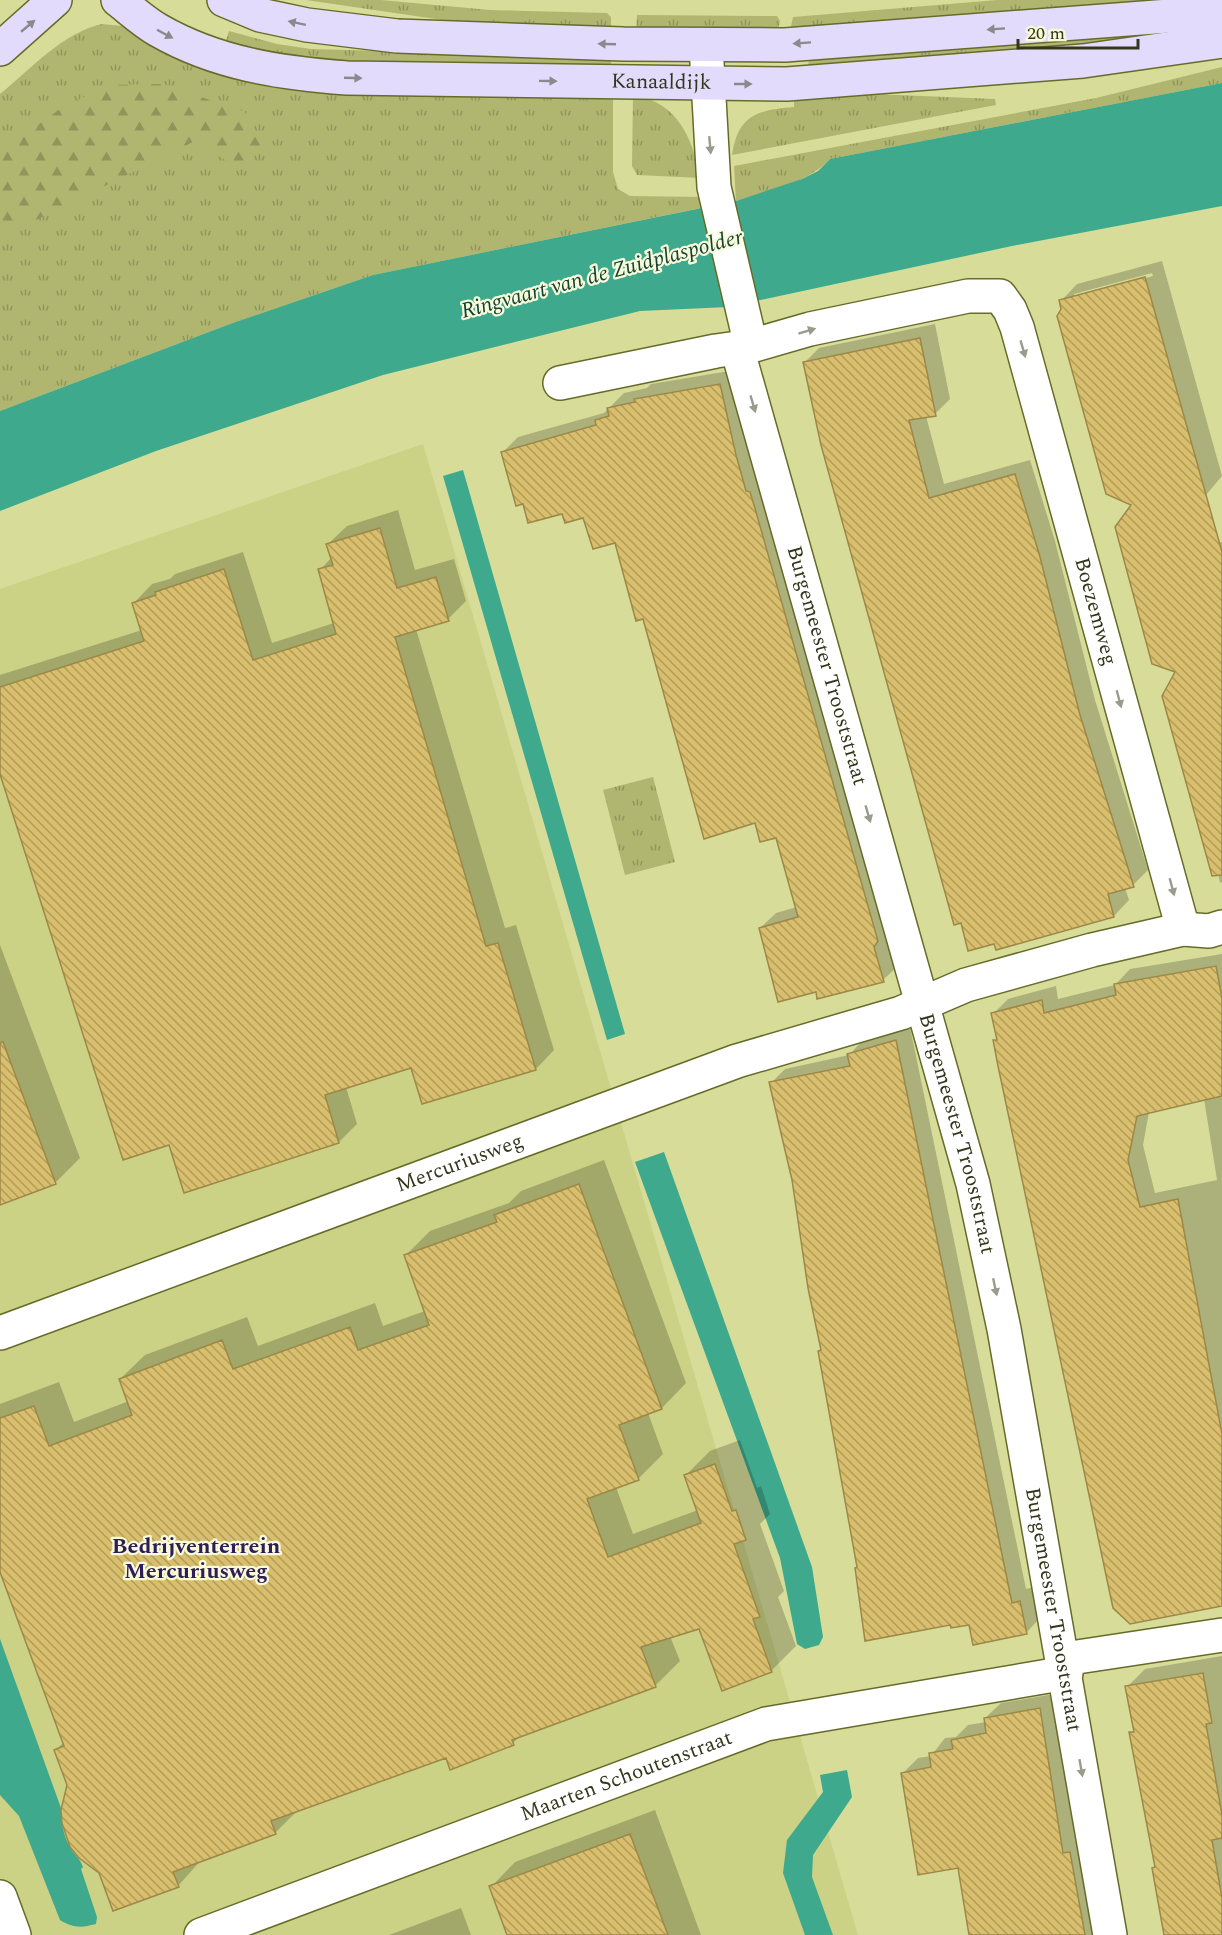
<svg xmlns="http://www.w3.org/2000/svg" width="1222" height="1935" font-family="Spectral,serif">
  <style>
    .built { fill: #cbd185 }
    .grass { fill: url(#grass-tufts) }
    .forest { fill: url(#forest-firs) }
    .water { fill: #3ea98d }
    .shadow { fill: #0003; fill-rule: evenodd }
    .building { fill: url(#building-back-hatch); stroke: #9c8847; stroke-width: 1.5 }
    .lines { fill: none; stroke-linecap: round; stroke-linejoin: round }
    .minor-casing { stroke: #676b29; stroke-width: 36 }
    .secondary-casing { stroke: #676b29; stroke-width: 36 }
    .minor { stroke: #fff; stroke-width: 33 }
    .secondary { stroke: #e3dbfc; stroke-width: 33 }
    .oneway { fill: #8c888c }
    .oneway2 { fill: #9a9a8d }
    .labels { text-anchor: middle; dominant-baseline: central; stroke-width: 4.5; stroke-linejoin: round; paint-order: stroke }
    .street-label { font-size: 21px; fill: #34361b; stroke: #f8fbd9 }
    .water-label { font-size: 22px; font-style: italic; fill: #144236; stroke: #f8fbd9 }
    .neighbourhood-label { font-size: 22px; font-weight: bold; fill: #2e1d57; stroke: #f8fbd9 }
  </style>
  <defs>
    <pattern id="grass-tufts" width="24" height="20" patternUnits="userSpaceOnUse" patternTransform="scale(1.5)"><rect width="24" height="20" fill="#b0b670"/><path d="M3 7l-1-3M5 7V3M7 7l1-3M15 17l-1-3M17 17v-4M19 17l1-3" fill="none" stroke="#90955b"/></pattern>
    <pattern id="forest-firs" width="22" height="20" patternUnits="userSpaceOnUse" patternTransform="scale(1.5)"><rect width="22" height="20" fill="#b0b670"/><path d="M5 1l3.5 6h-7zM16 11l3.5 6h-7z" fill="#90955b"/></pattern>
    <pattern id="building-back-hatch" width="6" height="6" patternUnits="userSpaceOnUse" patternTransform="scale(1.5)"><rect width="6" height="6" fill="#d9bf6d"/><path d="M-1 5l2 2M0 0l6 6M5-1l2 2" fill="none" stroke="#b19c59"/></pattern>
  </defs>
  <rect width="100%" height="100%" fill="#d7dd99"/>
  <!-- built -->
  <path class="built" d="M423,444l435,1491h-858v-1346z"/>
  <!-- grass -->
  <path class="grass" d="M306,0h75l109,10 117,3 4,4v11l-134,-3z
    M997,0h205l-412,31 3,-14z
    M637,15l140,1 3,5 -2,10h-142z
    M102,24l20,2 73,35 418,34v77l5,17 12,7 74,1 2,10 -333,68 -143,49 -230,87v-317c31,-25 62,-61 102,-70z
    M1159,28l8,10 -359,32 1,-15z
    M229,31l48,13 34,5 300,8v13l-308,-7 -78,-19z
    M1222,67v16l-392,76c-24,25 -61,31 -94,42l-2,-35 362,-68z
    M848,93l147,6 1,6 -264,50c6,-39 24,-45 62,-48v-11z
    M633,95c46,8 58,42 68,83l-64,-3 -5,-9z
    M653,777l22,85 -50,13 -22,-85z"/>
  <!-- forest -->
  <path class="forest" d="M163,84l82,28 16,35 -23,20 -45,-25 -193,96v-86l60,-43 47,-24z"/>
  <!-- water -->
  <path class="water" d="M1222,83v123l-210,40 -284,61 -88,4 -257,64 -227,76 -156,60v-100l230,-87 143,-49 363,-74 66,-22 16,-8 12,-12z
    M463,470l162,564 -18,6 -164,-564z
    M664,1152l148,415 11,70 -4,8 -14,4 -8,-5 -17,-86 -145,-396z
    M0,1639l61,169c0,13 2,27 9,39 4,8 10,11 13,20l-2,2 16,48 -1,7c-15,4 -23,4 -36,-4l-41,-104 -19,-21z
    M847,1770l5,27 -39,58 -1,22 21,58h-28l-22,-62 4,-33 36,-48 -3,-17z"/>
  <!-- shadow -->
  <path class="shadow" d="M1162,261l60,215 -16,19 -143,-186 -2,-8 16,-17zM1152,273l1,3 -79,22v-4z
    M935,324l15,75 -15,15 -9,2 18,68 86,-24 25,81 40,159 53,170 -15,15 -8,3 4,12 -15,16 -310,-553 15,-15z
    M735,370l164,595 -16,15 -66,10 -57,-62 16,-15 21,-6 -20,-71 -21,-15 -140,-280 -32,-25 -60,-14 -22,-49 16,-16 86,-24 20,-20 23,-5 4,-4z
    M398,510l17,60 39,-11 12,42 -18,18 -32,10 89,299 11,-3 38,125 -18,19 -124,-3 -66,21 11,37 -18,18 -169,1 -170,-374v-94l142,-45 -8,-27 18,-19 18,-5 5,-5 68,-22 29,91 62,-20 -14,-53 12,-13 -4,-13 19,-18z
    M1222,542v340l-2,1 -42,-212 -31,-109z
    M0,945l80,213 -25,25 -55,20z
    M1222,954v652l-92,17 -135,-582 3,-3 -5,-24 15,-15 48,-13 2,13 57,-14 15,-16zM1204,1099l13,81 -62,13 -12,-48 6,-33z
    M910,1027l116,562 8,-2 6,31 -14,15 -56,-10 -19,1 -93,-58 -65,-387 -22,-96 14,-14 64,-14 14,-15z
    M604,1160l82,223 -24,25 -14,5 15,41 -25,25 -22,8 17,47 65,-24 -12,-35 24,-24 30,-11 17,48 4,-2 9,28 -10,10 24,67 -6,6 18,49 -25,25 -71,-44 -30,9 10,25 -25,25 -133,48 -9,9 -66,14 -149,53 -23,23 -73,26 -24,27 -77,-14 -45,-122 8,-8 -64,-174v-164l59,-22 15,40 55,-21 -9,-22 25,-24 102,-38 11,29 117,-43 8,23 42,-15 -19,-56 24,-24 79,-28 12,-12z
    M1222,1656v279h-57l-9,-69 -25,-133 4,-4 -8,-42 18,-18z
    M1054,1694l48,241h-128l-15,-69 -56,-93 15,-15 13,-2 14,-18 11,-1 12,-12 18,-3 -1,-4 16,-15z
    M655,1810l46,125h-193l-17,-48 24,-25z
    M461,1908l10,27h-82z"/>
  <!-- building -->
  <path class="building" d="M1145,277l77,275v323l-10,1 -50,-180 13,-24 -23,-8 -37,-137 16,-22 -25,-11 -49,-178 4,-7 -2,-9z
    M920,338l16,78 -27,4 20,78 86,-24 25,83 40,158 54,172 -26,7 6,23 -118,33 -2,-6 -26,7 -7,-28 -7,2 -133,-480 -18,-83z
    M720,384l16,71 10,36 4,1 4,13 124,436 -4,6 10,35 -67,17 -1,-7 -38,10 -19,-74 39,-11 -22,-79 -16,4 -5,-19 -51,16 -61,-220 -7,2 -21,-78 -22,6 -10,-31 -18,5 -3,-9 -34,9 -5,-19 -7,2 -15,-54 95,-27 -1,-5 14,-4 -2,-8 28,-6 -1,-3z
    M380,528l17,60 39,-11 13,44 -54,16 91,309 12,-3 38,127 -114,34 -11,-36 -86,27 14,48 -155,50 -15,-48 -46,15 -123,-386v-87l144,-46 -12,-38 24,-8 -1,-3 69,-23 29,91 83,-26 -18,-65 15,-4 -7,-21z
    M1216,966l6,32v98l-85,20 -9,44 12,47 38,-8 44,235v172l-92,18 -17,-16 -115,-542 -5,-26h4l-6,-27 51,-13 2,13 72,-18 -2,-11z
    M896,1040l116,563 8,-2 7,33 -54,11 -4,-20 -18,3 -1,-3 -85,16 -10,-73 2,-1 -39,-216 3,-1 -13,-62 -16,-108 -23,-98 81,-16 -3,-12z
    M3,1042l53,142 -56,21v-162z
    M579,1184l83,225 -43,16 20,55 -52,19 21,58 93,-34 -17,-48 31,-11 17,47 4,-1 10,30 -12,4 26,73 -7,2 19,53 -50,19 -23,-62 -58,18 15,40 -144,53 2,5 -64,25 -4,-12 -175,63 5,13 -103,38 6,15 -66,24 -14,-38 -20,-15 -9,-11 -8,-24 -1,-13 6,-25 -13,-35 10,-4 -64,-174v-154l34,-12 15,40 83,-31 -13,-36 103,-39 11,29 117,-42 8,23 71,-25 -25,-70 93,-33 -3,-7z
    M1203,1673l9,50 -6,1 16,91v23l-10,2 10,58v37h-58l-12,-67 3,-1 -26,-135h5l-9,-46z
    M1040,1708l23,145 7,-1 15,83h-116l-11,-67 -40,7 -17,-102 30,-6 -2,-14 24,-4 -2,-9 35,-7 -2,-15z
    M630,1834l38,101h-161l-18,-49z"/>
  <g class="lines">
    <defs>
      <g id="minor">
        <path d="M706,45l8,142 37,159"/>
        <path id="s1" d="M737,348l236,836 31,145 106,606"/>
        <path id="s2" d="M560,383l156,-32 35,-5 59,-17 158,-33h32l10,14 7,17 166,602"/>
        <path id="s3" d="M0,1333l737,-272 164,-48 65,-28 126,-35 91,-21 26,2 13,-4"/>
        <path d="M1064,1659l158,-24"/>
        <path d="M0,1897l14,38"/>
        <path id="s4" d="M201,1935l565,-211 300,-51"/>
      </g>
      <g id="secondary">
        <path id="s5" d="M118,0c13,10 26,22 40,30 59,34 123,43 189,48l440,6 296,-23 139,-20"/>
        <path d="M224,0l36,15 47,10 90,11 226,8 162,1 437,-33"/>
        <path d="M0,49l55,-49"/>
      </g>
    </defs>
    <!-- minor casing -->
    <use href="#minor" class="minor-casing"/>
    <!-- secondary casing -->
    <use href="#secondary" class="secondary-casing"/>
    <!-- minor -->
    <use href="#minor" class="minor"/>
    <!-- secondary -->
    <use href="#secondary" class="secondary"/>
  </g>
  <!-- one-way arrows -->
  <defs><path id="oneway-solid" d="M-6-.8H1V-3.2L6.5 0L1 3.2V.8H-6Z" transform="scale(1.5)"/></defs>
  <g class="oneway">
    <use href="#oneway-solid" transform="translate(297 23) rotate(-168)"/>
    <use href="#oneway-solid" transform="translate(28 26) rotate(-40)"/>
    <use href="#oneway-solid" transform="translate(996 29) rotate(176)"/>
    <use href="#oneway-solid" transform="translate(165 34) rotate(28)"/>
    <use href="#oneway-solid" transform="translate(802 43) rotate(176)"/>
    <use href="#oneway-solid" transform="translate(607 44) rotate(-178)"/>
    <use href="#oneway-solid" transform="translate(353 78) rotate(2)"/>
    <use href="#oneway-solid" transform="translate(548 81) rotate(1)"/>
    <use href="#oneway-solid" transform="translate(743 84)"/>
  </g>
  <g class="oneway2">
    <use href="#oneway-solid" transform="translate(710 145) rotate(85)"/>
    <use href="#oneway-solid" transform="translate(807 331) rotate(-17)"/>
    <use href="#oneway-solid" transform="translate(1023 349) rotate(74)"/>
    <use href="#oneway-solid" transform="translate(753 404) rotate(74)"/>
    <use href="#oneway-solid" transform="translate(1119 699) rotate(75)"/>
    <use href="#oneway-solid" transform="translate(868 814) rotate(74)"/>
    <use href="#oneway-solid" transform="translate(1172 887) rotate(75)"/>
    <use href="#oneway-solid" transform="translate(995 1287) rotate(78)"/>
    <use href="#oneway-solid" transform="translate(1081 1768) rotate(80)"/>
  </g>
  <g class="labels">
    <!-- street labels -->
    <g class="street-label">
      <text stroke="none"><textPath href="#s5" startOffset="561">Kanaaldijk</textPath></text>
      <text stroke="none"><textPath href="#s2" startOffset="780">Boezemweg</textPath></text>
      <text stroke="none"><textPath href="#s1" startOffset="330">Burgemeester Trooststraat</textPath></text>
      <text stroke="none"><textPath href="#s1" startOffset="816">Burgemeester Trooststraat</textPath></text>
      <text stroke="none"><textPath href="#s3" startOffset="490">Mercuriusweg</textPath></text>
      <text stroke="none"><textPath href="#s1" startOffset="1302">Burgemeester Trooststraat</textPath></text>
      <text stroke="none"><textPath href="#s4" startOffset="454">Maarten Schoutenstraat</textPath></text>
    </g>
    <!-- water labels -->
    <g class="water-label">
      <text transform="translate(602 274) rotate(-15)">Ringvaart van de Zuidplaspolder</text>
    </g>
    <!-- neighbourhood labels -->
    <g class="neighbourhood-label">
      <text x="196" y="1546">Bedrijventerrein<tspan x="196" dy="25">Mercuriusweg</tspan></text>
    </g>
  </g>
  <!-- scale -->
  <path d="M1018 39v9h120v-9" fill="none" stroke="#34361b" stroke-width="3"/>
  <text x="1027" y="39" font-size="18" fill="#34361b" stroke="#f8fbd9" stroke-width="4.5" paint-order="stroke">20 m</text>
</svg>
